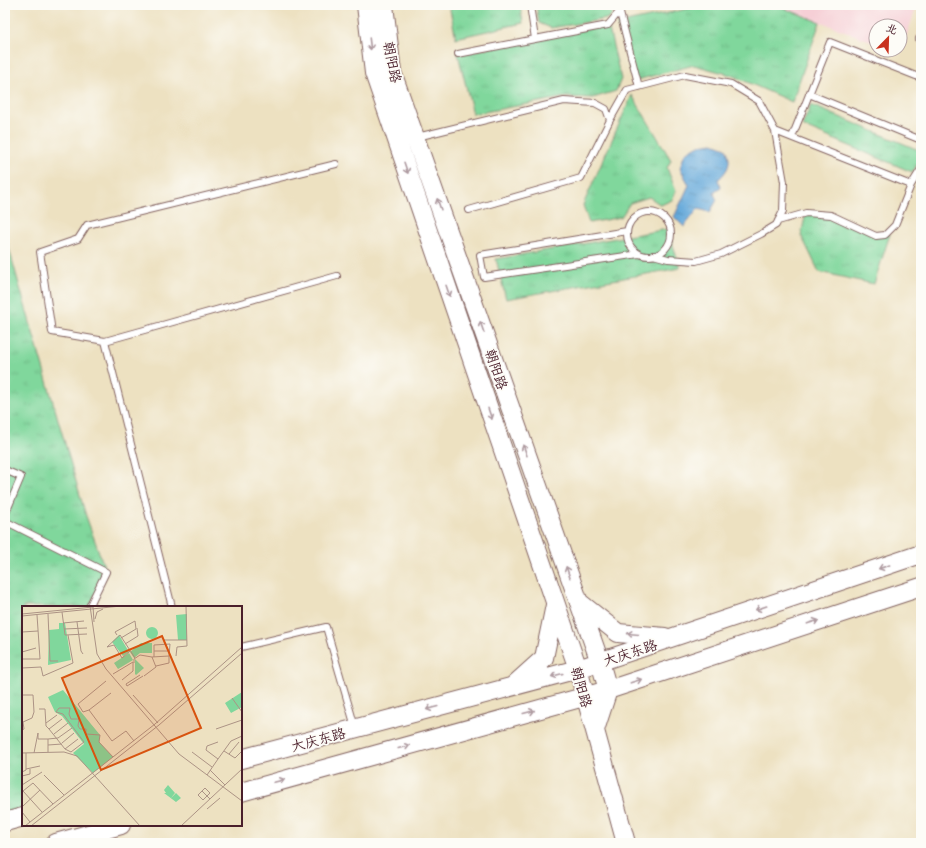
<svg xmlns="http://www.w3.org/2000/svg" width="926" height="848" font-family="Mali,'LXGW WenKai TC',sans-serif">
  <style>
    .built { fill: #f6cfd6 }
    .grass { fill: url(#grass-tufts); stroke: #657b64 }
    .water { fill: url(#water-ripples); stroke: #586482 }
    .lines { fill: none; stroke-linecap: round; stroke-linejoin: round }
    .service-casing { stroke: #836360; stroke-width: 8 }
    .secondary-casing { stroke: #836360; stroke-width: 20 }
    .service { stroke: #fff; stroke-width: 6 }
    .secondary { stroke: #fff; stroke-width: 18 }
    .oneway { stroke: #ae9aa0 }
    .labels { text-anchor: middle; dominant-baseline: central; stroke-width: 3.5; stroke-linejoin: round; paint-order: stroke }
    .street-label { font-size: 14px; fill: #4a1f2b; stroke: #fdfcf7 }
    .inset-road { fill: none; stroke: #ac9385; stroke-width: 1 }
    .view { fill: #d8530f; fill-opacity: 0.15; stroke: #d8530f; stroke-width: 2 }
    .inset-edge { fill: none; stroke: #4a1f2b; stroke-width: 2 }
  </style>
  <defs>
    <pattern id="grass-tufts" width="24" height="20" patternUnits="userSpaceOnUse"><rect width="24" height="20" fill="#80d79c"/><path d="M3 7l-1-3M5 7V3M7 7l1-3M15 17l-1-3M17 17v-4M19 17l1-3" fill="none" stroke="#70b887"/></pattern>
    <pattern id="water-ripples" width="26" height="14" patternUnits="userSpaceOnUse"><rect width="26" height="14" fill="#65a9da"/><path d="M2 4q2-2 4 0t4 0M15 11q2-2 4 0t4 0" fill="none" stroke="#5589b1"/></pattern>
  </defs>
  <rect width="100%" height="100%" fill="#fdfcf7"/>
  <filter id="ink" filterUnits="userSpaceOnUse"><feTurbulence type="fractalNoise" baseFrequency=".025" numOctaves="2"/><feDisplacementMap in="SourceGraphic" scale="8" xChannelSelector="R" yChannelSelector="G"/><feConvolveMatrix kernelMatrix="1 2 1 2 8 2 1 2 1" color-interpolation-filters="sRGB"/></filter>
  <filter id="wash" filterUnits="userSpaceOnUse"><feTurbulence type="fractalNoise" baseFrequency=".012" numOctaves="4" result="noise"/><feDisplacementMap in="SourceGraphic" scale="16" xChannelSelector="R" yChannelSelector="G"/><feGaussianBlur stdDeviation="0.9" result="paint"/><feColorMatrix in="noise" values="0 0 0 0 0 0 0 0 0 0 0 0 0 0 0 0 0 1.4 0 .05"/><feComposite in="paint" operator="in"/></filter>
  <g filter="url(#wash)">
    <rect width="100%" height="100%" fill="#ede1c1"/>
    <!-- built -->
    <path class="built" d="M775,5h142l-16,47 -6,-2h5v-24h-24v17z"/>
    <!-- grass -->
    <path class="grass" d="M449,5h71l3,18 -67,15z
      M536,5h74l2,10 -6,4 -55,9 -12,-5z
      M705,5h70l45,17 -28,80 -61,-27 -37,-10 -61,16 -16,-57z
      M608,25l13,54 -5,12 -23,7 -27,-1 -93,17 -15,-60z
      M632,95l39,65 -4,8 9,23 -4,9 -11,5 -12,-8 -19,6 -9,14 -32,6 -6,-18z
      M811,105l110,46c0,8 -4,15 -9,21l-110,-46z
      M806,213l25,2 45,21 14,-2 -16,50 -55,-12 -18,-37z
      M668,229l12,39 -174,31 -10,-40z
      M5,234l15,54 66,228 20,56 -17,35h-66v210l-18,5z"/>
    <!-- water -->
    <path class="water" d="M713,143l13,5c6,15 3,21 -8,32l3,7 -5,3 -2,4 3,6 -7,12 -12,-3 -14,18 -10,-10 15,-32 -9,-17 5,-15 14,-8z"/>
  </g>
  <g filter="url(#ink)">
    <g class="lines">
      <defs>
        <path id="service" d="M530,5l5,34 73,-14 11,-13
          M618,5l21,82
          M919,39h2
          M458,54l77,-15
          M809,94l112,46
          M610,120l17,-30 58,-15 46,9 28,17 16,30 9,51 -1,29 -7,14 -15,9 -40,20 -25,7 -28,-2 -15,-4
          M775,131l136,54 -16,40 -10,10 -9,1 -45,-21 -25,-2 -28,8
          M417,137l147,-36 31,2 11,6 4,11 -29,58 -112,32
          M792,137l38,-95 91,36
          M911,185l10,-16
          M627 234a22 22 0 1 1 44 0a22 22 0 1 1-44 0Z
          M627,231l-147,24 4,22 155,-23
          M105,341l-53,-9 -12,-80 38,-13 9,-14 249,-61
          M5,470l16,7 -16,38
          M5,521l101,51 -17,35
          M172,607l-67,-266 232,-65
          M241,647l85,-20 29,100"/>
        <path id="secondary" d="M366,5l8,68 204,596 48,174
          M384,5l8,67 208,590 8,28 -13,40
          M579,602l39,31 47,4
          M514,685l30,-27 11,-53
          M241,759l337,-90 343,-115
          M241,792l364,-101 316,-104
          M5,822l18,-5
          M56,843l65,-18"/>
      </defs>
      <!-- service casing -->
      <use href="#service" class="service-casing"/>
      <!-- secondary casing -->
      <use href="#secondary" class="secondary-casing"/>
      <!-- service -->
      <use href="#service" class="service"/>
      <!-- secondary -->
      <use href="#secondary" class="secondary"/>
    </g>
    <!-- one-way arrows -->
    <defs><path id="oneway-shaft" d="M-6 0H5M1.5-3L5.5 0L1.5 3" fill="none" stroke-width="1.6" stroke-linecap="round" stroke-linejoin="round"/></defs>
    <g class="oneway">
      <use href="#oneway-shaft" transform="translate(370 44) rotate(83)"/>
      <use href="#oneway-shaft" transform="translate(406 168) rotate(71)"/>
      <use href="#oneway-shaft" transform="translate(439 204) rotate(-109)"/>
      <use href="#oneway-shaft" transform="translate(448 291) rotate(71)"/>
      <use href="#oneway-shaft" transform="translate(482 327) rotate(-109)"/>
      <use href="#oneway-shaft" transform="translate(490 414) rotate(71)"/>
      <use href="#oneway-shaft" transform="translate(525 450) rotate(-109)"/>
      <use href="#oneway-shaft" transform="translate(884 567) rotate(161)"/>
      <use href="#oneway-shaft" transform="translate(568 572) rotate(-109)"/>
      <use href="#oneway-shaft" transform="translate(761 608) rotate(161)"/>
      <use href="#oneway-shaft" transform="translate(813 622) rotate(-18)"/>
      <use href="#oneway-shaft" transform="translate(633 634) rotate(-175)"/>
      <use href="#oneway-shaft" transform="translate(557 675) rotate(165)"/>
      <use href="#oneway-shaft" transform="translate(636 681) rotate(-18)"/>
      <use href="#oneway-shaft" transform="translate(432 708) rotate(165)"/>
      <use href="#oneway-shaft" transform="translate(529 712) rotate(-15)"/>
      <use href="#oneway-shaft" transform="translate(404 747) rotate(-15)"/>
      <use href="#oneway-shaft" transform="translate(279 781) rotate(-15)"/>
    </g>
  </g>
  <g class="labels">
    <!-- street labels -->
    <g class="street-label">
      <text transform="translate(393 62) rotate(79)">朝阳路</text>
      <text transform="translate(497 369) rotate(71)">朝阳路</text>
      <text transform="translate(630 652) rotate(-18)">大庆东路</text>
      <text transform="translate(582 687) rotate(74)">朝阳路</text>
      <text transform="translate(318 739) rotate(-15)">大庆东路</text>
    </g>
  </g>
  <!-- overview -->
  <g transform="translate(22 606)">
    <rect width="220" height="220" fill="#ede1c1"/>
    <path d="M165,8v26h-9l-2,-25zM37,17h6l6,37 -23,5 1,-35 10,-1zM97,29l10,17 -6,4 -11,-14zM119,37h11v10h-12l-6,5 -4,-6zM107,47l4,7 -15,9 -4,-6zM113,53l9,9 -8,7 -1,-1zM41,84l37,45 -1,7 14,15 -20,16 -20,-20 11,-9 -22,-28 -7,-4 -7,-15zM220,86v15l-11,6 -6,-10z" fill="#80d79c"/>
    <path d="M124 27a6 6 0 1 1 12 0a6 6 0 1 1-12 0ZM146,179l7,8 -4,5 5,-5 5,5 -5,4 -12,-9h2l-2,-3z" fill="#80d79c"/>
    <path class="inset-road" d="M68,0l7,48 9,15 73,85 63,47M71,0l1,16M40,6l3,23 22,-1M0,8l71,-7M26,8l2,47h8M0,10l99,-10M73,13l2,-7 6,-3M55,16l4,29 2,3M41,17l21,-2M42,23l23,-1M0,26l16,-1M95,29l-2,-3 20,-11 1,8 -15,9M141,34h24M103,38l13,-8 -1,-8M108,45l-8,7 -8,-13 -7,2 13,-12 15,23M132,45h16M0,46l14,-4M154,50l1,-9 10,-1 -1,-40M130,51l17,-1v7l-13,3M132,51v-12l16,-1 -1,12M0,53h18l-3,-44M112,57v-4l6,-4 12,2 4,10 -12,9M0,62l19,-1 2,9 30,-13 -5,-28M91,68l20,-12v9l-11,9M118,69l-14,9 1,2 16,-10M89,87l-22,17 23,31 14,-10 8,10M0,89h11l1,17 -2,6 -9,4 1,7 -2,1M111,89l25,28M210,92l10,14M17,103h6l1,17 3,3M67,104l-6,2 -5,-8 28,-23M40,113l-13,10 16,20 6,3 13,-10 -21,-28 -7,-2 3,-4h11l-1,6 2,5h8l-1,7 2,3h6v5l14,1 -1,7 14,15M24,117l11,-8M194,123l26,-9M16,127v6h10v13M32,128l14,-11M26,133l10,-1 14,-10M40,137l12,-10M26,139l14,-1M43,143l13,-10M202,145l11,7 7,-7M170,146l20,15M0,147l42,-1 13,4 63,70M12,147l4,-20M207,148l10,-12M196,153l13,-18 11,-5M4,163l14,-3M188,164l15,15M0,166l4,-2v-17M22,169l20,20M185,169l11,-16 -12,-9 1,-4 11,-4M0,170l8,-2v-5M0,179l20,-13M180,185l5,5 -4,4 -5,-5 7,-7 5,5 -3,3 3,3M1,200l17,-16M185,203l13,-11M0,206l8,10M20,206l-19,-21 10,-8 20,21M3,220l130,-102 87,-77M9,220l128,-101 83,-72M159,220l61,-57"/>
    <path class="view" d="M140,30l39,92 -100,42 -39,-92z"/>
    <rect width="220" height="220" class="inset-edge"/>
  </g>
  <!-- margin -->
  <rect width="926" height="848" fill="none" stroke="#fdfcf7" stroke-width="20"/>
  <!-- north arrow -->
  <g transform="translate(888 38) rotate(23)"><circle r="19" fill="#fdfcf7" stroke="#b5a4a5"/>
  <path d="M0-3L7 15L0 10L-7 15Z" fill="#c8321e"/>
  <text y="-6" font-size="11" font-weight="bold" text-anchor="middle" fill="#4a1f2b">北</text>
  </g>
</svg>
